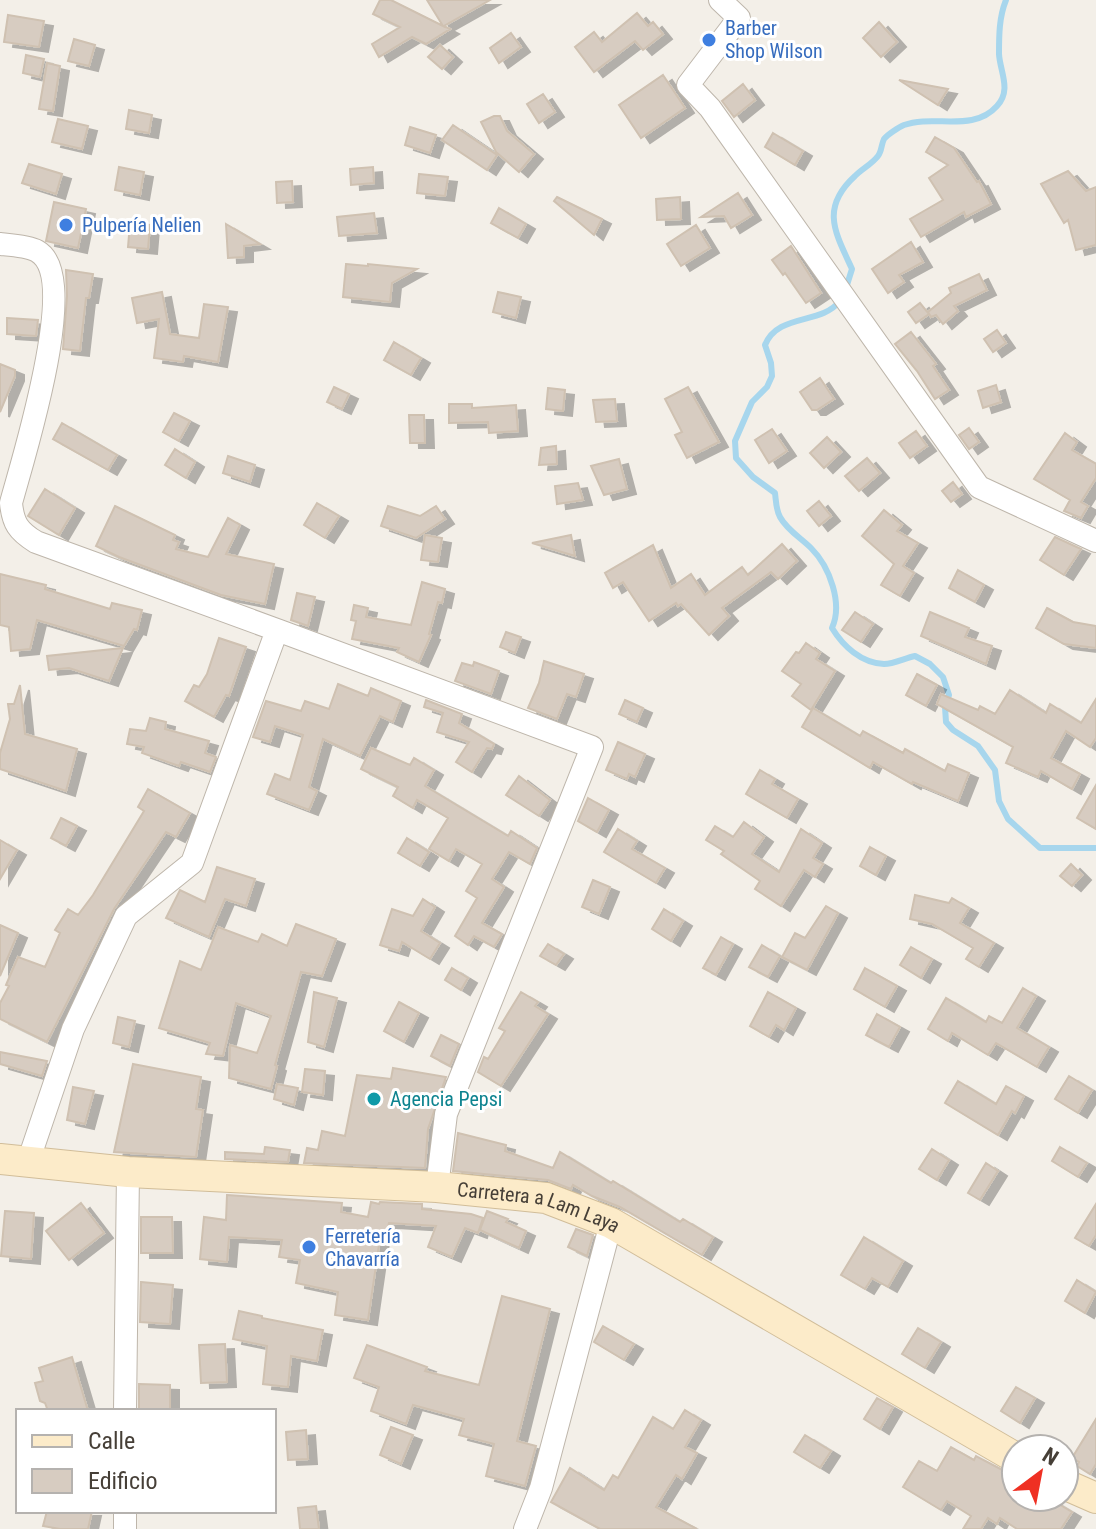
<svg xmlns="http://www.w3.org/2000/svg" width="1096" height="1529" font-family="'Roboto Condensed',sans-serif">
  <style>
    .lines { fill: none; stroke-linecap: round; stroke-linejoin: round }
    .stream { stroke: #a7d6ed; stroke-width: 6 }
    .building { fill: #d7ccc1; stroke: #cfc1b1; stroke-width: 2; filter: url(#shadow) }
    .street-casing { stroke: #beb6ab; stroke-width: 24 }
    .secondary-casing { stroke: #d1bd99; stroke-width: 32 }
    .street { stroke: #fff; stroke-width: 22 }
    .secondary { stroke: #fcebc9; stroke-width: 30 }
    .shop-dot { fill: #3f7fe0; stroke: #fff; stroke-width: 3 }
    .culture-dot { fill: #0f9aa8; stroke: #fff; stroke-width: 3 }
    .labels { text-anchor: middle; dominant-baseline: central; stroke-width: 6; stroke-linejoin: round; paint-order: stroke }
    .shop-label { font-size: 20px; fill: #366cbe; stroke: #fff; text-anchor: start }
    .culture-label { font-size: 20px; fill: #0d838f; stroke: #fff; text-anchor: start }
    .street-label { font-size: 20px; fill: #463f37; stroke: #fff }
  </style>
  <defs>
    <filter id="shadow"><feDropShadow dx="9" dy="5" stdDeviation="0" flood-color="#0004"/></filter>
  </defs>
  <rect width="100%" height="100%" fill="#f3efe8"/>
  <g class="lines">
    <!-- stream -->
    <path class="stream" d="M846,288l6,-19c-17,-37 -32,-61 3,-93 7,-7 17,-12 23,-20 4,-5 3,-11 6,-17 3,-4 15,-12 20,-14 30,-11 69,8 93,-19 15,-16 3,-34 2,-52 0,-18 0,-37 7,-54
      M840,301c-19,24 -62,12 -75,44l6,18 1,13 -5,11 -15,15 -17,39 1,17 17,19 22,16c1,8 1,17 5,24 7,13 21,21 31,31 19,19 32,56 21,80 11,18 29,35 52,36 10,0 21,-6 31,-8l15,8 13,13 6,18 -4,12 1,15 7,8 25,16 17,24 4,31 9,18 32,29h56"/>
  </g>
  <!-- building -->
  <path class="building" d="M380,0h11l52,26 -16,-26h63l-46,26 6,3 -24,15 -14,-7 -33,20 -7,-13 28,-17 -27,-13z
    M637,13l11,13 5,-4 10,12 -20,16 -8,-9 -41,31 -19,-25 19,-15 8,10z
    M8,15l36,6 -5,26 -35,-5z
    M879,22l18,20 -16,15 -18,-19z
    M511,33l10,14 -22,16 -9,-15z
    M74,39l21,6 -6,21 -21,-5z
    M440,45l13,12 -11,12 -14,-12z
    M26,55l18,4 -4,18 -17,-4z
    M47,63l13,3 -7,45 -14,-2z
    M663,75l22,33 -44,30 -22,-33z
    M899,80l49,9 -10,16z
    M743,84l12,16 -21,17 -12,-16z
    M543,94l12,18 -16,11 -12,-19z
    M129,110l23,5 -3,18 -23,-4z
    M494,116h6l7,15 27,23 -15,18 -23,-20 -15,-30z
    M58,119l30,7 -6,23 -30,-7z
    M453,125l44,30 -10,15 -45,-30z
    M410,127l26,8 -6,18 -25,-8z
    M773,133l30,18 -8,14 -30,-18z
    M935,137l19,11 23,34 2,-1 12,23 -25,13 -2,-5 -43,25 -11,-18 33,-19 -14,-22 19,-13 -22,-13z
    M29,164l33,10 -6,20 -34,-11z
    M119,167l25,5 -4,23 -25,-5z
    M373,167l1,16 -23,2 -1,-16z
    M1068,171l18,20 10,-4v58l-20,5 -8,-30 -4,3 -23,-39z
    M419,174l29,3 -3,19 -28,-3z
    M292,181l1,21 -16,1 -1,-21z
    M738,193l14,22 -21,13 -7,-12 -23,1z
    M557,197l45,22 -8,16 -40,-34z
    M680,197l1,22 -24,1 -1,-21z
    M54,202l32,7 -8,39 -32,-7z
    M499,208l27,16 -8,14 -27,-15z
    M374,213l3,20 -38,3 -2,-19z
    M130,223l20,2 -2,24 -20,-2z
    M226,224l34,20 -16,2v11l-16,1z
    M696,225l14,23 -29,18 -14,-22z
    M911,242l12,20 -24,13 5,7 -16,11 -16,-24z
    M791,246l30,47 -15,10 -21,-30 -2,2 -11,-15z
    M346,264l22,2v-2l49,5 -25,14 -2,19 -47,-5z
    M66,270l27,4 -4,24h-3l-6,53 -17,-2 4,-53z
    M979,274l8,16 -33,16 4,5 -15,13 -7,-9 -5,2 -3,-5 23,-19 -2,-5z
    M162,292l8,42 29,4 5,-34 24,3 -10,55 -34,-6 -1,6 -29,-4 5,-39 -22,4 -5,-25z
    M498,292l23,5 -5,21 -23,-6z
    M920,303l9,11 -13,9 -8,-11z
    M7,318l31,2 -2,16 -29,-2z
    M997,330l9,13 -13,9 -9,-13z
    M911,332l25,32 -3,2 16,24 -14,9 -18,-28 -22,-27z
    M394,342l27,16 -10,17 -27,-15z
    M0,364l15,6v6l-15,36z
    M820,378l14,21 -17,11h-5l-12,-18z
    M996,385l5,17 -18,6 -5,-17z
    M334,387l15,7 -7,15 -15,-7z
    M688,387l31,55 -32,16 -12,-23 7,-3 -17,-33z
    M548,388l17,2 -2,21 -17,-2z
    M615,399l2,22 -21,1 -3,-22z
    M449,404h23v4l44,-3 2,26 -29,2 -1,-11 -39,1z
    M174,413l16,8 -11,20 -16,-9z
    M409,415h15l1,28h-15z
    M62,423l55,32 -9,15 -55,-31z
    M969,428l10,14 -10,7 -10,-14z
    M772,429l15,22 -18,12 -14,-23z
    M916,431l11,15 -17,12 -11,-15z
    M1065,433l12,9 -5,8 24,14v14l-15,24 7,4 -7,12 -17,-7 6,-11 -36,-21z
    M827,437l14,15 -17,16 -14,-15z
    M556,446l1,18 -18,1 2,-17z
    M175,449l20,13 -9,16 -21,-13z
    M228,456l27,9 -5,17 -27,-9z
    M867,458l13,15 -21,18 -14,-15z
    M619,459l8,30 -23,6 -13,-29z
    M953,482l9,12 -11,8 -9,-11z
    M578,483l5,17 -26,4 -2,-18z
    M45,489l30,19 -16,27 -31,-19z
    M819,501l12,15 -12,10 -12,-15z
    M317,503l22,13 -14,22 -21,-13z
    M115,506l60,29 -2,5 6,2 -3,7 32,8 20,-39 12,7 -14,29 48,10 -9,40 -44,-9 -102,-38 -23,-11z
    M388,506l32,10 16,-10 9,13 -29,19 -35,-12z
    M884,510l18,15 -5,6 21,12 -15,23 11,7 -14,23 -19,-11 13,-21 -32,-28z
    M425,535l17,3 -4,24 -17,-2z
    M571,535l4,21 -43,-13z
    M1055,537l26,12 -17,26 -24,-15z
    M782,544l15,17 -19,18 -7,-7 -49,36 7,8 -20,19 -28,-31 -3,2 -2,-3 -27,18 -26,-39 -10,6 -8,-15 48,-28 18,43 20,-14 14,21 37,-28 6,8z
    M958,570l26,15 -9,17 -26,-14z
    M0,574l46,11 -1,4 65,20 2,-6 30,7 -5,20 -3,-1 -10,17 -87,-26 -7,29 -19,2 -2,-24 -9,-2z
    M422,582l23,7 -3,14 -4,-1 -9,32 2,1 -12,27 -22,-10 2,-4 -47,-9 4,-18 -5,-1 3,-15 14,3 -2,9 45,8z
    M297,593l18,4 -7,29 -17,-6z
    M1047,608l26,14 23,4v22l-32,-4 -28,-16z
    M855,612l18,12 -12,18 -19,-12z
    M930,612l39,16 -4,9 27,9 -6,18 -65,-28z
    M506,632l15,5 -6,16 -15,-6z
    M219,638l27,9 -17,49 -3,-1 -12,22 -29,-16 9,-16 5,2 8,-13z
    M806,643l14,10 -4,6 19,12 -24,39 -19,-14 9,-12 -19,-13 14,-19 3,1z
    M123,648l-14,33 -40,-13 -20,2 -2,-14z
    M544,661l40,13 -8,23 -9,-3 -10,25 -29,-11 11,-25z
    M474,662l25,9 -8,23 -36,-13 7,-18 11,3z
    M917,674l20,11 -11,21 -20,-11z
    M338,684l30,12 3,-8 30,13 -8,21 -13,-6 -20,40 -37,-17 -14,48 8,4 -8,19 -42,-16 8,-20 15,6 13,-45 -28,-9 -5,16 -17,-5 13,-36 35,10 4,-10 24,8z
    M20,685l5,49 52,15 -11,42 -66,-22v-16l10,-34 -2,-15h6z
    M1010,690l36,23 4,-9 31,19 15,-24v39l-6,9 -24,-16 -15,27 29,16 -8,15 -31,-18 -3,6 -32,-14 7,-16 -76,-43 4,-10 37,16 2,-4 15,8z
    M426,700l36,14 -3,9 35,21 -2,5 -5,-1 -15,24 -16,-10 13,-20 -32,-10 6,-19 -19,-6z
    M625,700l18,8 -6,14 -18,-8z
    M813,708l47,28 3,-5 40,22 2,-4 40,22 3,-7 21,9 -11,28 -45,-19 -1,2 -39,-22 -3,6 -68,-41z
    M150,718l16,4 -1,7 44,12 -4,12 11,4 -6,15 -29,-10 -2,4 -37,-13 2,-6 -17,-3 3,-15 16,2z
    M618,742l27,12 -10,23 -6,-3 -2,5 -21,-9z
    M371,748l39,17 4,-7 20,12 -9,16 83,50 3,-5 26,17 -7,16 -21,-12 -17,27 12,8 -22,36 20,11 -8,13 -20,-11 -6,9 -13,-9 22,-38 -11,-7 16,-27 -26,-15 -7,12 -20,-12 19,-31 -31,-18 -4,8 -20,-12 5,-9 -37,-18z
    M760,770l15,9 -3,5 26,15 -11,19 -41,-24z
    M519,776l31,24 -11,16 -33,-21z
    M1096,785v44l-19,-11z
    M148,789l42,24 -14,24 -10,-5 -52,77 -67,133 -47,-23v-16l9,-17 -3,-1 12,-28 27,10 15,-34 -5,-3 13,-21 10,6 15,-20 51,-84 -6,-4z
    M588,798l21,12 -12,22 -19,-11z
    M61,818l16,8 -11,20 -15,-8z
    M744,822l20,15 -12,17 27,18 22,-43 21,14 -9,15 10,6 -8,13 -11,-7 -23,36 -26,-17 5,-8 -39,-27 3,-3 -18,-11 9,-14 18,11z
    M618,829l19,12 -5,8 33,19 -9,15 -52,-31z
    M407,838l22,14 -9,14 -22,-13z
    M0,840l17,10 -17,29z
    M870,847l16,9 -10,19 -16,-9z
    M1071,864l11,11 -10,11 -12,-10z
    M217,867l38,12 -9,27 -21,-7 -16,38 -43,-19 14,-28 25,12z
    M593,880l17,7 -11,27 -17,-7z
    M915,895l34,8 3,-5 17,10 -9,15 34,20 -15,24 -13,-8 7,-11 -41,-24 -22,-5z
    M423,899l12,8 -14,24 19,12 -10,16 -28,-17 -3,9 -19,-6 12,-36 21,7z
    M826,906l12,7 -31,57 -25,-13 13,-24 10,5z
    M664,909l19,12 -12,20 -19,-12z
    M296,924l40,15 -14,37 -21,-4 -26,93 2,1 -6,23 -42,-11 1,-33 27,8 14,-37 -35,-13 -13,53 -17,-2 4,-11 -51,-15 21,-67 21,9 17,-43 40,15 4,-8 25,12z
    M0,925l18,8 -18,43z
    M721,937l12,7 -17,31 -13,-7z
    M548,944l16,10 -8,11 -16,-9z
    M762,945l18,11 -12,21 -19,-10z
    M911,947l21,12 -11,19 -21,-13z
    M452,968l16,10 -7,12 -16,-10z
    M865,968l32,18 -12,21 -31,-18z
    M1023,988l13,8 -19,32 32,19 -12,20 -41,-24 -8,12 -36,-22 -4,8 -20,-12 18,-31 40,24 3,-6 13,7z
    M314,992l23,6 -13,49 -16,-5z
    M521,992l17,10 -3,4 13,8 -47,72 -23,-14 6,-15 4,2 17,-28 -6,-3z
    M768,992l28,16 -12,22 -8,-5 -7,12 -19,-11z
    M399,1002l20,11 -15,29 -20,-11z
    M877,1014l23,13 -11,20 -23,-12z
    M118,1017l17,4 -6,26 -16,-4z
    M441,1035l18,9 -9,22 -19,-10z
    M0,1052l47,9 -5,15 -42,-12z
    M133,1064l68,13 -5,32 7,1 -7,47 -82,-5z
    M393,1068l53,9 -18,52 -3,39 -121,-5 3,-15 11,2 4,-19 23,5 12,-61 34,4z
    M305,1069l20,2 -2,24 -21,-3z
    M1069,1076l23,14 -14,23 -23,-14z
    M958,1081l38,23 10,-18 18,10 -9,17 -3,-2 -14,24 -53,-32z
    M277,1084l21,4 -4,17 -20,-6z
    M73,1087l21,4 -9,33 -18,-4z
    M458,1133l48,12 -1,6 48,17 7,-16 51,31 2,-2 67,41 3,-3 30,18 -11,18 -82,-48 -28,-11 -19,-11 -2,4 -23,-9 -95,-9z
    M265,1147l25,3 -2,12 -63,-3v-7l39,2z
    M1060,1147l27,16 -9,14 -26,-16z
    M932,1149l17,11 -12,20 -18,-11z
    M986,1163l12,8 -18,29 -12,-7z
    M227,1195l115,8 -1,9 27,5 3,-15 8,2 1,-2 42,2v5l49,5 12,4 -5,15 -13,-5 -13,29 -24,-10 8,-21 -47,-3 -4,16 -5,-1 -12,82 -33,-5 3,-23 -42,-9 4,-23 -21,-3 3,-17 -53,-3 -2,25 -27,-3 4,-42 22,3z
    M81,1203l23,30 -35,27 -23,-29z
    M1096,1204v31l-7,11 -14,-8z
    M5,1211l29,2 -3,46 -30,-3z
    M487,1211l21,8 -2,3 20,9 -7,17 -39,-18z
    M141,1217h31l1,36h-32z
    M576,1229l17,6 -6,21 -19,-9z
    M864,1237l39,24 -15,26 -16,-9 -7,11 -24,-14z
    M1077,1280l19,12 -11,21 -20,-12z
    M141,1282l32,3 -3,39 -30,-2z
    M502,1296l48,13 -33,132 19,5 -11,40 -39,-10 8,-32 -35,-9 5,-16 -51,-14 -7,19 -35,-13 8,-24 -25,-9 13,-33 60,22 -2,4 54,14z
    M239,1311l23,5v2l61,12 -6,31 -26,-5 -3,31 -25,-3 4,-38 -34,-7z
    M603,1326l31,18 -10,16 -30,-18z
    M918,1328l23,14 -16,26 -23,-14z
    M225,1344l2,38 -26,1 -2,-38z
    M72,1357l16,54h-40l-3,-8 -5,-2 -5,-18 8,-2 -4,-13z
    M139,1384l31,1v26h-31z
    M1016,1387l19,11 -15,25 -19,-12z
    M877,1398l16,9 -13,22 -16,-10z
    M685,1410l16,10 -16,27 12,6 -15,26 -6,-4 -20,32 41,22h-97l-49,-27 19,-34 34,22 9,-15 5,3 35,-61 20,12z
    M1096,1419v45l-6,10 -13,-8 2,-4 -7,-4z
    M391,1427l22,8 -12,29 -21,-9z
    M306,1430l2,29 -20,1 -2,-28z
    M805,1435l26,16 -11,17 -26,-16z
    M951,1447l23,13 2,-4 34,18 -2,4 8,5v14h31l25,15 -11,17h-44l-17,-11 -3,6 -9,-6 -7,11h-18l8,-13 -24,-15 -6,9 -38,-23 16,-26 18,10z
    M316,1506l3,23h-19l-2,-21z
    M47,1511h45l-4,18h-28l-17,-3z"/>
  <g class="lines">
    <defs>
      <path id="street" d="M720,0l19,18 -51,67 22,23 269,379 117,54
        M0,244c10,1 28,2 37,7 45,25 -15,210 -26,252 2,20 7,28 25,39l241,88 -85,233 -66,53 -53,113 -45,133
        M277,630l315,117 -146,367 -9,73
        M125,1411l3,-239
        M125,1511v18
        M525,1529l16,-41 70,-265"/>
      <g id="secondary">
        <path id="s1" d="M0,1159l128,13 309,15 109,11 65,25 405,235"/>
        <path d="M1064,1484l32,14"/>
      </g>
    </defs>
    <!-- street casing -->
    <use href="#street" class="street-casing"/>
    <!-- secondary casing -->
    <use href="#secondary" class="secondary-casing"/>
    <!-- street -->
    <use href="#street" class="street"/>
    <!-- secondary -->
    <use href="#secondary" class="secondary"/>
  </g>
  <!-- markers -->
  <g class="shop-dot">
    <circle cx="709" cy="40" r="8"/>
    <circle cx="66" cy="225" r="8"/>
    <circle cx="309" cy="1247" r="8"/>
  </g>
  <circle class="culture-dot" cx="374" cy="1099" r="8"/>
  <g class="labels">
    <!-- shop labels -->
    <g class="shop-label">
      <text x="725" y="28">Barber<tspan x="725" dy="23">Shop Wilson</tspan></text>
      <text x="82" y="225">Pulpería Nelien</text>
      <text x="325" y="1236">Ferretería<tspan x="325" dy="23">Chavarría</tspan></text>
    </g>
    <!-- culture labels -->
    <g class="culture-label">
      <text x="390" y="1099">Agencia Pepsi</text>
    </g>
    <!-- street labels -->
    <g class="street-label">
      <text stroke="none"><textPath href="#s1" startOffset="542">Carretera a Lam Laya</textPath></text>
    </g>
  </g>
  <!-- legend -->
  <rect x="16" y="1409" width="260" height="104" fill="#ffffff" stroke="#b5b2af" stroke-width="2"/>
  <rect x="32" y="1435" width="40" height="12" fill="#fcebc9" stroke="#b5b2af" stroke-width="2"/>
  <text x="88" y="1449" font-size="24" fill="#463f37">Calle</text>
  <rect x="32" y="1469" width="40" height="24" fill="#d7ccc1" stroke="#b5b2af" stroke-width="2"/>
  <text x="88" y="1489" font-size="24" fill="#463f37">Edificio</text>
  <!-- north arrow -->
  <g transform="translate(1040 1473) rotate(32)"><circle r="38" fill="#ffffff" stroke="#b5b2af" stroke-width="2"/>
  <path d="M0-6L14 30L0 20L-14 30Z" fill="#ef3023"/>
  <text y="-12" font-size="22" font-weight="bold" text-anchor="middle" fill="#463f37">N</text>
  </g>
</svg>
